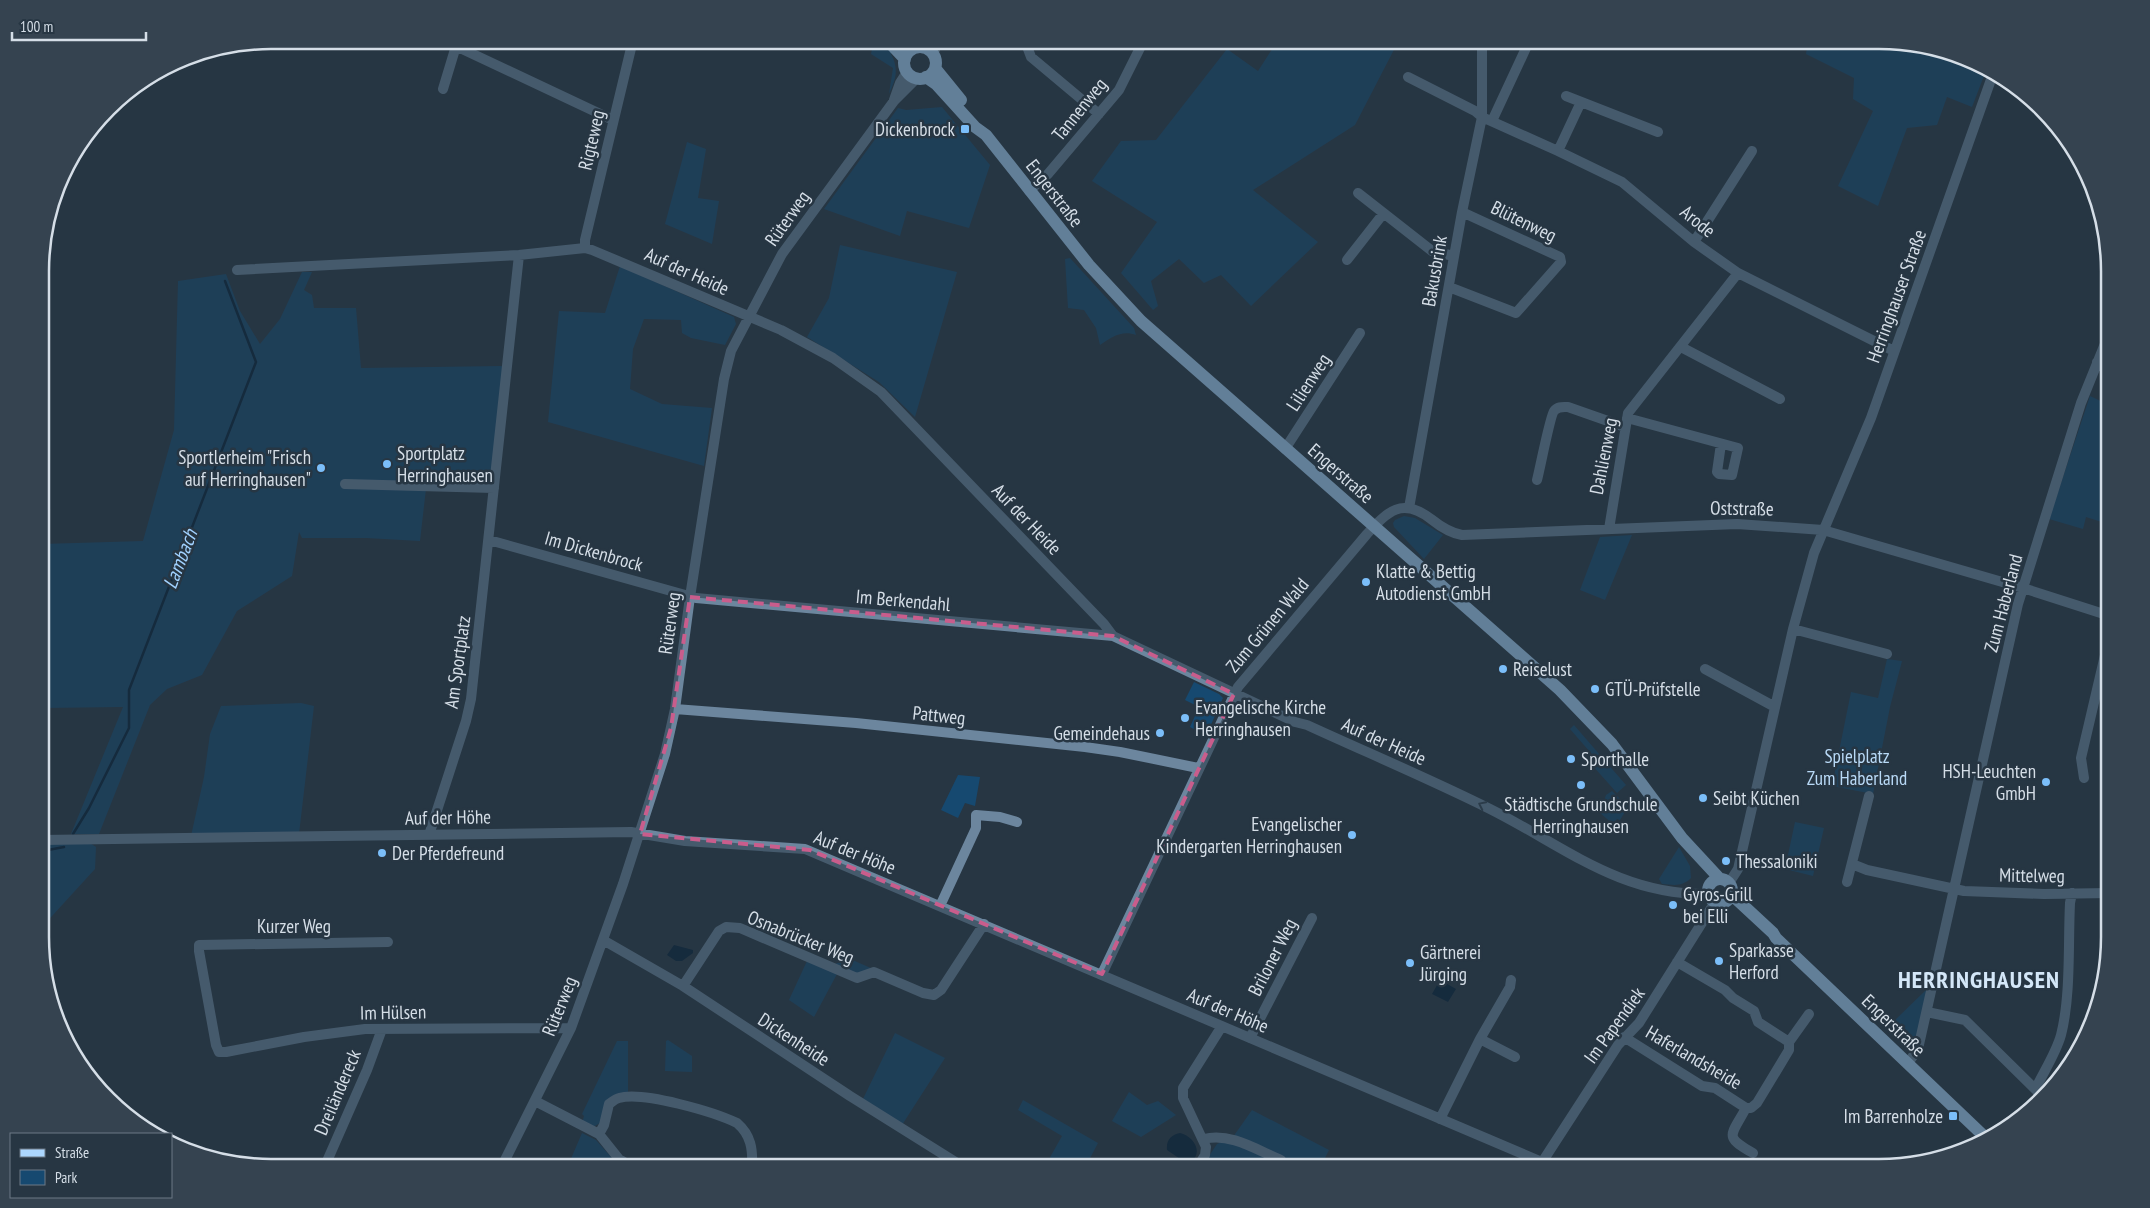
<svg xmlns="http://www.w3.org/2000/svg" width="2150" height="1208" font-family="'PT Sans Narrow',sans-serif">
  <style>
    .green { fill: #164970 }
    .water { fill: #001d37 }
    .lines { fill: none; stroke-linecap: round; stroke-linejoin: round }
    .stream { stroke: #001d37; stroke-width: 2.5 }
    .minor { stroke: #6c869e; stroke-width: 10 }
    .major { stroke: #acd7fe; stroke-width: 12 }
    .oneway { stroke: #314251 }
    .marked { fill: none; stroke: #c95d8c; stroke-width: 4; stroke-dasharray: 10 6; stroke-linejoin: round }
    .poi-dot { fill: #7bbef9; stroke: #273643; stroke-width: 2 }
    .labels { text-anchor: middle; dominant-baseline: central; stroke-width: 5; stroke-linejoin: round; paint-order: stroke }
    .street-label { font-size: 19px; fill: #d5dee7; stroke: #273643 }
    .poi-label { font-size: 19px; fill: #d5dee7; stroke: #273643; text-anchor: start }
    .park-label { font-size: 19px; fill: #b9daf7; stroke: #273643 }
    .water-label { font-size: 20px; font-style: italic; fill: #a1d2ff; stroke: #273643 }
    .district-label { font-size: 24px; font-weight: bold; letter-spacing: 1px; fill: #d4e7f8; stroke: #273643 }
    .rim { fill: none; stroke: #d5dee7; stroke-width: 2.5 }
  </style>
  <rect width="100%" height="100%" fill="#273643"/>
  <!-- green -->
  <path class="green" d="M868,40h12l13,10 -2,4c8,15 5,25 -2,40l4,-26 -22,-14 2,-10z
    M1278,40h121l-44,85 -102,65 65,52 -67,64 -30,-31 -17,8 -25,-24 -28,22 7,25 -5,4 -32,-37 36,-51 -65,-41 29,-40 35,-1 71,-91 31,22z
    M1808,40h71l60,8 48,20 -15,39 -25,-10 -10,28 -30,3 -29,78 -40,-20 35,-75 -20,-12 1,-21 -48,-24z
    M942,107l48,58 -21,63 -62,-17 -7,25 -76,-27 74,-101 8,2z
    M687,142l19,7 -8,49 21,3 -7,43 -47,-20z
    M840,245l117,27 -42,145 -36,-35 -72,-45 22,-39z
    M1070,258l64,70 2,7c-14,-5 -24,2 -36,10l-4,-17 -12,-18 -16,-2 -3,-49z
    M620,266l114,51 2,7 -11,21 -34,-7 -9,-5 -1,-13 -37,-1 -11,30 -3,40 32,15 50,4 -8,58 -156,-44 11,-111 46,2z
    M302,272h10l-8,18 8,5 2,13h42l5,60 142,-2 -12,116 -64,-2 -7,61 -54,-3h-64l-3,-6 -7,44 -55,35 -35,64 -35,14 -17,16 -51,129h-28l52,-127 -81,1v-164l101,-3 31,-111 4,-149 48,-7 14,37 20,33 20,-25z
    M2090,396l19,9v114l-1,5 -22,-7 -3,12 -34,-10z
    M1404,516l11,2 28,17 -19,24 -30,-32 -1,-4 2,-3z
    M1632,535l-27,65 -25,-10 20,-53z
    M1887,659l15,2 -12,46 -17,87 -41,-8 19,-94 27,6z
    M1194,682l25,12 4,4 -18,40 -7,-4 1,-2 -9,-5 9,-20 -14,-7z
    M301,703l13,3 -15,128 -108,2 13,-59 6,-43 11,-28z
    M1574,725l52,60 -9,8 -25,-28 5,-5 -27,-31z
    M958,775l22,2 -5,29 -10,-3 -7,15 -17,-8z
    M1612,791l16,16 -8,13 -3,-1 -4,5 -13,-11 6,-18z
    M1795,822l29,6 -11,48 -28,-7z
    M45,843h45l6,4 -1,22 -53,58v-78z
    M1679,847l11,19 1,12c-9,9 -17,7 -29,6l-3,-5z
    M848,958l25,11 -17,6 -23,-10z
    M807,961l30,13 -23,43 -25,-17z
    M1928,988l-12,55 -9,6 -20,-18 -3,-10 4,-4 5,5z
    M895,1033l50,25 -43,67 -40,-24z
    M668,1040l24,16v16l-27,-1 1,-30z
    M617,1041h11v53l-13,1 -15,28 -7,4 -11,-4 2,-7 -2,-2z
    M1129,1092l18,13 11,-4 18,14 -35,22 -29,-16z
    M1023,1100l75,43 -13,25h-41l18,-32 -44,-26z
    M1252,1110l77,40 -9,18h-119l16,-24 16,-7z
    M582,1133l14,7 23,26 -1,2h-51z"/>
  <!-- water -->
  <path class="water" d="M674,945l19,5v3l-11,8h-6l-9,-6z
    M1440,980l16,9 -8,13 -16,-8z
    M1180,1133c13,3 24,19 11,29l-5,1 -19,-13c-1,-10 4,-15 13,-17z"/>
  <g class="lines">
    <!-- stream -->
    <path class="stream" d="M73,834l16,-26 40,-80v-38l127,-328 -31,-81
      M42,862l6,-12 16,-3"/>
    <!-- minor -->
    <path class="minor" d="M443,40l170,80
      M1032,40l-4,9 3,8 68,57
      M923,48l7,-8
      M933,54l6,-14
      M1408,77l67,34 7,6 76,34 64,31 72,60 44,31 156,78
      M443,89l13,-43
      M1566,96l92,36
      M894,100l6,-17 7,-11
      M1492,121l34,-73
      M1558,151l23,-49
      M1029,191l19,-17 71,-84 25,-50
      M1358,193l74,58 22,5
      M1694,242l58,-91
      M585,248v-8l48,-200
      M1347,260l36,-46
      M237,270l282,-15 66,-7 7,2 189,80 52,28 48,34 223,232 9,12 182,86 12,3c61,28 123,54 183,84 74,37 130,87 219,85
      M1449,287l67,26 45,-51 -1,-5 -98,-45
      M1681,347l99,52
      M2097,362l12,10
      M1627,418l111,30 -6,27 -13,-1 -2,-2 4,-28
      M1285,449l75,-116
      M1537,480c3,-11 13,-64 17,-69 4,-5 9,-4 14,-4l57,20
      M345,484l149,4
      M1409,508l53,-296 20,-95v-77
      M1609,529l19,-116 110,-140
      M489,540l207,58 417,38
      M1793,629l94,25
      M1705,669l70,38
      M675,709l181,14 229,24 35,5 78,16
      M2084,778l-3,-20 29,-124
      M429,835l37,-114 5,-22 48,-444
      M42,840l589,-8 54,9 120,8 737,313
      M1852,864l15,6 97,21 80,3 66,-1
      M1847,882l22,-86
      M1729,883l9,-14 55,-240 21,-76 57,-135 123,-347
      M940,906l36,-78v-13l24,2 17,5
      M603,940l80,46 167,110 115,72
      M388,942l-189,3v6l17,94 3,7h7l78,-15 61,-8 206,-1
      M1102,974l136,-287 129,-153c21,-23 35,-37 64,-15 10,8 19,14 31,16l275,-11 86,6 200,58 87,28
      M683,986l36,-55 7,-4 14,1 117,50 17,-6 49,21 11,2 7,-5 43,-66
      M1927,1012l38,8 75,74
      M1624,1037l78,49 13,2 31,20h5l6,-5 32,-53v-8l-31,-20 -4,-11 -21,-13 -8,-8 -48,-28
      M1250,1038l62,-120
      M1480,1039l35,18
      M1789,1042l20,-28
      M1908,1063l10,-14 100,-445 63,-201 28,-69
      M2036,1088c8,-17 20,-35 25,-53 10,-39 7,-92 9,-132l2,-10
      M535,1101l64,33 20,25 15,9
      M1746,1108c-15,28 -23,28 7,45
      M1440,1119l40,-80 30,-52 1,-7
      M599,1134l5,-9 5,-21c3,-2 6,-5 10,-6 24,-7 95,14 118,25 14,12 16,26 15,45
      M1204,1139c26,-7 53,11 77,21
      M1539,1167l79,-122 21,-22 76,-121
      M324,1168l43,-98 15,-41
      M501,1168l70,-140 52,-144 42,-130 10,-45 15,-112 34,-218 7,-28 51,-97 112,-153 23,-23
      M1197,1168l8,-13 1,-8 -23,-49v-10l39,-62"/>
    <!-- major -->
    <path class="major" d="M887,40l18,19
      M904 63a16 16 0 1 1 32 0a16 16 0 1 1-32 0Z
      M935,68l26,32
      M926,77l10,7 39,43 11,8 103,130 52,56 419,369 52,54 70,94 38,41
      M1708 891a12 12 0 1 1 24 0a12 12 0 1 1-24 0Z
      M1732,895l41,38 3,5 211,201"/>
  </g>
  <!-- one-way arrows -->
  <defs><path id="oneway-chevron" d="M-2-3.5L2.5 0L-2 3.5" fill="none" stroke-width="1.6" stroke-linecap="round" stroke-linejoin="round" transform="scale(1.25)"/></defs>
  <use class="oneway" href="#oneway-chevron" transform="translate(1482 805) rotate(-154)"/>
  <!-- marked area -->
  <path d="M0 0H2150V1208H0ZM690,597l423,39 121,58 -132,280 -292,-124 -170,-16 31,-106z" fill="#273643" fill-opacity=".55" fill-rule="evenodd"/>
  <path class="marked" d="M690,597l423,39 121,58 -132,280 -292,-124 -170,-16 31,-106z"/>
  <!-- markers -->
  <g class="poi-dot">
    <rect x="960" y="124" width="10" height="10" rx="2.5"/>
    <circle cx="387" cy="464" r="5"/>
    <circle cx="321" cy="468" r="5"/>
    <circle cx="1366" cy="582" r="5"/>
    <circle cx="1503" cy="669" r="5"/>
    <circle cx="1595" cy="689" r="5"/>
    <circle cx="1185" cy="718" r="5"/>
    <circle cx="1160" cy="733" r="5"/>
    <circle cx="1571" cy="759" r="5"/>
    <circle cx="2046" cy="782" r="5"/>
    <circle cx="1581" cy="785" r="5"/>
    <circle cx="1703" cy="798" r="5"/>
    <circle cx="1352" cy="835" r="5"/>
    <circle cx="382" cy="853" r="5"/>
    <circle cx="1726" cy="861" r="5"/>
    <circle cx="1673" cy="905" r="5"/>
    <circle cx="1719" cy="961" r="5"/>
    <circle cx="1410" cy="963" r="5"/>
    <rect x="1948" y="1111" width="10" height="10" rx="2.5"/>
  </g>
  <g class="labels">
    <!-- street labels -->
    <g class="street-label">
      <text transform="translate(1079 109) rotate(-51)">Tannenweg</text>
      <text transform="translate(591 140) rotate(-77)">Rigteweg</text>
      <text transform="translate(1055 193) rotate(52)">Engerstraße</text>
      <text transform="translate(787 218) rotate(-55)">Rüterweg</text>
      <text transform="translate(1524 221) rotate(26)">Blütenweg</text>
      <text transform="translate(1698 221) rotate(39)">Arode</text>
      <text transform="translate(687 271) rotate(24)">Auf der Heide</text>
      <text transform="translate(1434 271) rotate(-80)">Bakusbrink</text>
      <text transform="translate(1896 296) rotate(-70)">Herringhauser Straße</text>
      <text transform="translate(1308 382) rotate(-57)">Lilienweg</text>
      <text transform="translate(1603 456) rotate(-79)">Dahlienweg</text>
      <text transform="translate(1341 473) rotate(41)">Engerstraße</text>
      <text transform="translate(1742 508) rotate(1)">Oststraße</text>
      <text transform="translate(1027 519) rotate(46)">Auf der Heide</text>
      <text transform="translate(594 551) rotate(16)">Im Dickenbrock</text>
      <text transform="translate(903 600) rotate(5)">Im Berkendahl</text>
      <text transform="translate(2003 603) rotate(-75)">Zum Haberland</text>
      <text transform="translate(669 623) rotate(-82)">Rüterweg</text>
      <text transform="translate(1267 625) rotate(-50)">Zum Grünen Wald</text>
      <text transform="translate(457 662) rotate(-82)">Am Sportplatz</text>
      <text transform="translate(939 715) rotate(6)">Pattweg</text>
      <text transform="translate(1384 741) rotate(24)">Auf der Heide</text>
      <text transform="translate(448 817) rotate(-1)">Auf der Höhe</text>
      <text transform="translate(855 852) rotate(22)">Auf der Höhe</text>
      <text transform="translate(2032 875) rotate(1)">Mittelweg</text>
      <text x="294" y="926">Kurzer Weg</text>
      <text transform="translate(801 937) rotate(22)">Osnabrücker Weg</text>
      <text transform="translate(1272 957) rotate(-63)">Briloner Weg</text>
      <text transform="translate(559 1006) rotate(-68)">Rüterweg</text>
      <text transform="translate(1228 1010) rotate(23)">Auf der Höhe</text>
      <text transform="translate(393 1012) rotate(-1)">Im Hülsen</text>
      <text transform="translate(1614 1025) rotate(-54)">Im Papendiek</text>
      <text transform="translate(1894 1025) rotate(44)">Engerstraße</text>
      <text transform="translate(794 1039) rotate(33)">Dickenheide</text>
      <text transform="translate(1694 1057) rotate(30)">Haferlandsheide</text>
      <text transform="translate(337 1092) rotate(-67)">Dreiländereck</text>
    </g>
    <!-- poi labels -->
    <g class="poi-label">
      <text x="955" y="129" text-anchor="end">Dickenbrock</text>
      <text x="397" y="453">Sportplatz<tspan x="397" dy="22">Herringhausen</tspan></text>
      <text x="311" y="457" text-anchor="end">Sportlerheim "Frisch<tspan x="311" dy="22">auf Herringhausen"</tspan></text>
      <text x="1376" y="571">Klatte &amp; Bettig<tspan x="1376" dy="22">Autodienst GmbH</tspan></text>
      <text x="1513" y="669">Reiselust</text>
      <text x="1605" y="689">GTÜ-Prüfstelle</text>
      <text x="1195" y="707">Evangelische Kirche<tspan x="1195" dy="22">Herringhausen</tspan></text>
      <text x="1150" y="733" text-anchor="end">Gemeindehaus</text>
      <text x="1581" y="759">Sporthalle</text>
      <text x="2036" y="771" text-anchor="end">HSH-Leuchten<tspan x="2036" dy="22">GmbH</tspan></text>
      <text x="1713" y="798">Seibt Küchen</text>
      <text x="1581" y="804" text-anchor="middle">Städtische Grundschule<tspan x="1581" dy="22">Herringhausen</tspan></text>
      <text x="1342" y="824" text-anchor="end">Evangelischer<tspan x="1342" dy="22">Kindergarten Herringhausen</tspan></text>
      <text x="392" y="853">Der Pferdefreund</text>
      <text x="1736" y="861">Thessaloniki</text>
      <text x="1683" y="894">Gyros-Grill<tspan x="1683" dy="22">bei Elli</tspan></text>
      <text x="1729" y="950">Sparkasse<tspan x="1729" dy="22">Herford</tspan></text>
      <text x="1420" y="952">Gärtnerei<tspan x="1420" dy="22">Jürging</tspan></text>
      <text x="1943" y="1116" text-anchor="end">Im Barrenholze</text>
    </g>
    <!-- park labels -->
    <g class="park-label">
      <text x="1857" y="756">Spielplatz<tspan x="1857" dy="22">Zum Haberland</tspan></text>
    </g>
    <!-- water labels -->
    <g class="water-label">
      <text transform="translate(180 559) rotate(-69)">Lambach</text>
    </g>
    <!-- district labels -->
    <g class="district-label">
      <text x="1979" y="979">HERRINGHAUSEN</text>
    </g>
  </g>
  <!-- crop -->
  <path d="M0 0H2150V1208H0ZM271 49H1879A222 222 0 0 1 2101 271V937A222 222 0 0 1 1879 1159H271A222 222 0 0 1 49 937V271A222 222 0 0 1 271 49Z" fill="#354350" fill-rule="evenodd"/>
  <path class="rim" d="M271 49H1879A222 222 0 0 1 2101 271V937A222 222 0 0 1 1879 1159H271A222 222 0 0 1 49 937V271A222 222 0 0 1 271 49Z"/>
  <!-- legend -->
  <rect x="10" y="1133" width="162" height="65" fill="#273643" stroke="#6d7985"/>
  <rect x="20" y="1149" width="25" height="8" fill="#acd7fe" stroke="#6d7985"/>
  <text x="55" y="1158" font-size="15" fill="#d5dee7">Straße</text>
  <rect x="20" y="1170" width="25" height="15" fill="#164970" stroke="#6d7985"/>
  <text x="55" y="1183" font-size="15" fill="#d5dee7">Park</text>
  <!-- scale -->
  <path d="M12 32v8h134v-8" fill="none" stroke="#d5dee7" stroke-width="2.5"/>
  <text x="20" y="32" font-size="15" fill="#d5dee7" stroke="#273643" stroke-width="4" paint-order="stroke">100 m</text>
</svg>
